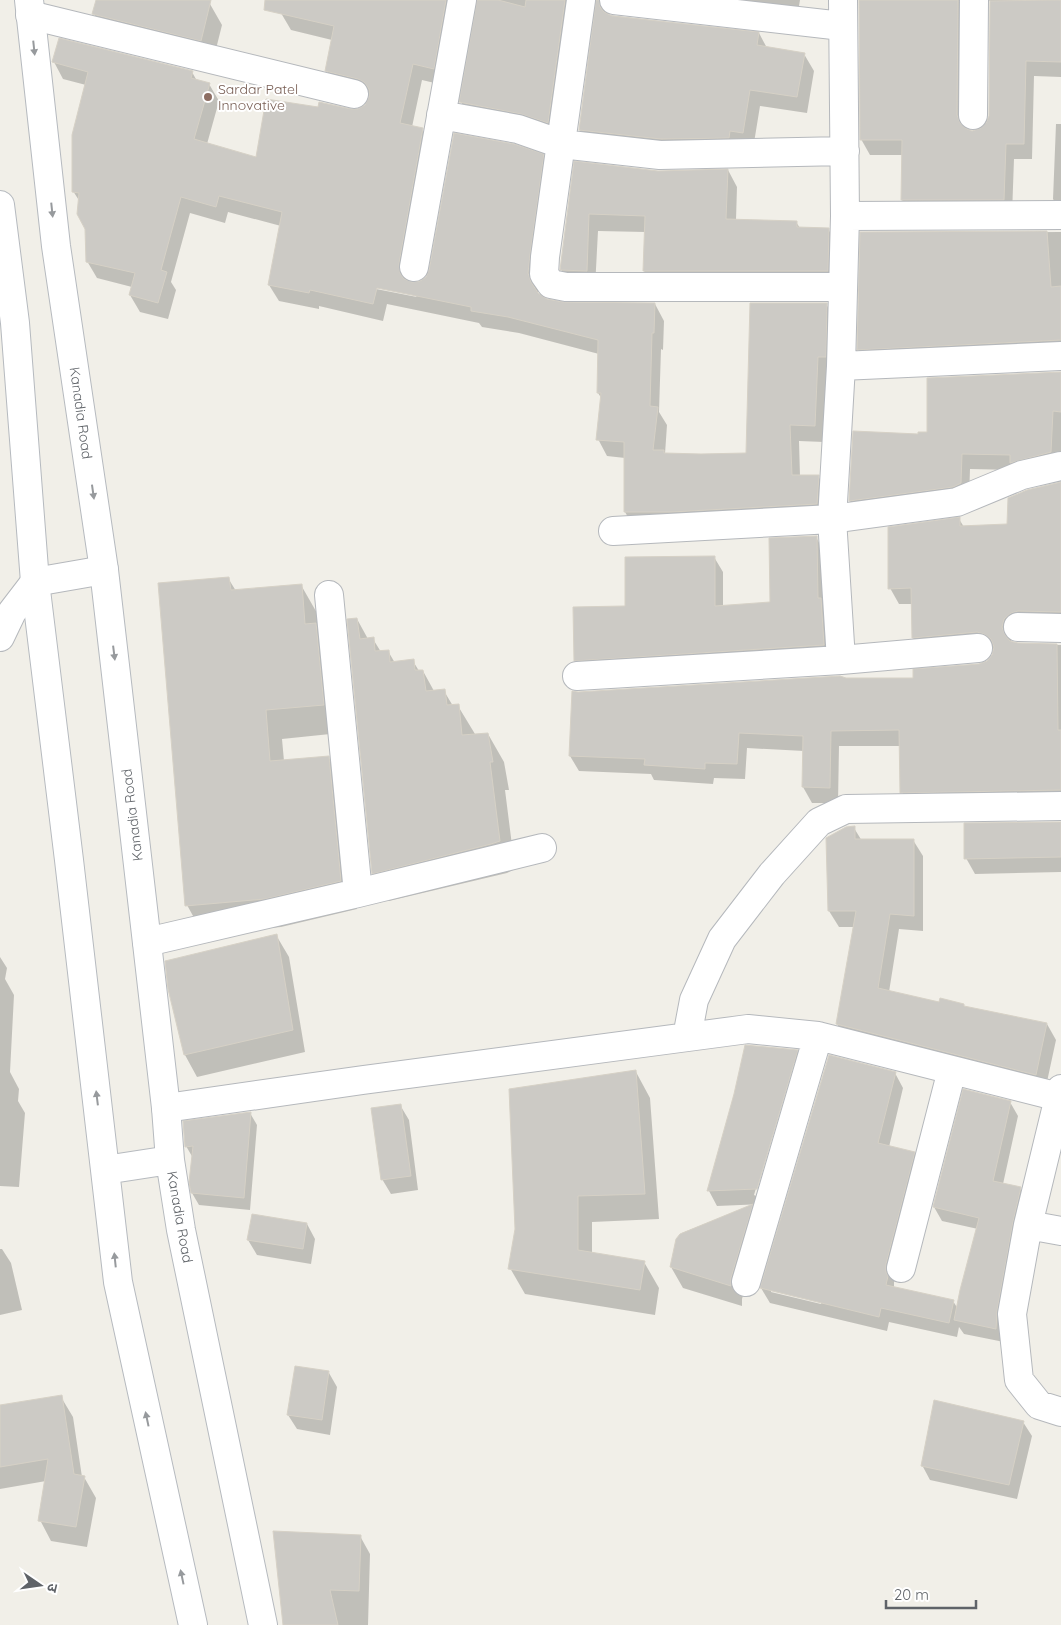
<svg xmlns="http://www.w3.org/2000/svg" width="1061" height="1625" font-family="Quicksand,'Noto Sans Devanagari',sans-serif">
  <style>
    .shadow { fill: #0003; fill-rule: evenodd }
    .building { fill: #cccac5; stroke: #d6d1c6 }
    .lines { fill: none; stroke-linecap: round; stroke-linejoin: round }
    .minor-casing { stroke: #b5b8bc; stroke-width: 30 }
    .secondary-casing { stroke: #b6babf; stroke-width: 30 }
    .minor { stroke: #fff; stroke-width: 28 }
    .secondary { stroke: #fff; stroke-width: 28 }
    .oneway { fill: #979a9d }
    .education-dot { fill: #8d6e63; stroke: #fff; stroke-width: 2 }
    .labels { text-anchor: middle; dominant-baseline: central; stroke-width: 4; stroke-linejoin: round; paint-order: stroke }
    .education-label { font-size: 14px; fill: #785e54; stroke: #fff; text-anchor: start }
    .street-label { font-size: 14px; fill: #5f6368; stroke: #fff }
  </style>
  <rect width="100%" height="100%" fill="#f1efe8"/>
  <!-- shadow -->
  <path class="shadow" d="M97,0h108l5,4 12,21 -9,36 -107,-26 -12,-21z
    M284,0h516l-2,12 -187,-5 -3,8 151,18 8,15 37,6 10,17 -7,42 -47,-7 -7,43 -163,-2 -10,-17 18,-127 -5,-2 -36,138 -87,-20 -9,-17 18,-99 -4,-2 -32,84 -21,-5 -10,47 10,2 10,17 -24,136 12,1 7,-5 116,-122 10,16 -15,101v22l9,5 16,4h92l9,17 -1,29 -2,-1 -2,63 8,13 -2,29h82l79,-150 10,17 -12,121 -25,-1 1,35h18l10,17 -2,28 -191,8 -10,-17v-54l-18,-2 -9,-17 4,-40 -4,-6 1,-39 -80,-21 -37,-6 -3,-4 -92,-19 -4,17 -64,-15v3l-40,-8 -10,-16 12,-59 -53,-14 -3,11 -35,-10 -19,69 5,8 -8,29 -28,-7 -10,-17 2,-8 -35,-9 -10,-17 -1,-32 -6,-27 -7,-11 13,-106 -23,-6 -9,-17 138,10 5,9 12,3 10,17 -12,43 50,14 62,-49 39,1 8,-4 5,-9 -35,-9 -9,-17 5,-31 -41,-10 -10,-17zM371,285l42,9 4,3 -46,-9z
    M860,0h122l-15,16 -1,114 7,2 8,-2 6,-6 3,-9 1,-114 -5,-1h75v77l-27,-1 -2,83h-18l-2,56h-101l-9,-15 1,-45h-33l-9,-16z
    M1056,124h5v88l-8,-13z
    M575,163l83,9 70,-2 9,17 -1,33 60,2 4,6 28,1 10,17 -1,42h-183l-10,-17 1,-39 -47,-1 -3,57 -24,-2 -10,-17z
    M1061,232v124l-194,9 -9,-16 3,-116z
    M1061,373v94l-46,3 -45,-1 -1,30 -110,17 -9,-15 69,-66 10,-2z
    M1061,483v144l-48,7 -2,8 6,2 44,1v161l-150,2 -9,-16 -1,-46h-62l-1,57h-26l-9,-16 1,-36 -57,-3 -2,31 -31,-1 -1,6 -59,-4 -3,-6 -72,-3 -9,-15 8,-63 251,-13 85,-1 73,-17 6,-6 1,-7 -8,-1 -64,5 -9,-15 -1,-34h-13l-9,-16 69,-69 5,8 44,-2z
    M816,537l8,15 8,108 -249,16 -8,-15 51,-53 88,-51 9,15v35l49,-3z
    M228,578l8,13 65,-6 16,28 23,120 -58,6 2,22 44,-4 17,28 12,124 -76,18 -78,7 -16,-29z
    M357,619l11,20h5l8,13 7,-1 7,12 18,-2 6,10h4l11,20h10l9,15h5l17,28h13l16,28 5,28h-4l10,79 -8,4 -118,28 -16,-28z
    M1061,823v49l-86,2 -9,-16z
    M854,828l8,13 51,-1 10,16v75l-24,-2 -10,63 158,32 9,16 -11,51 -198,-51 -10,-16 17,-97h-15l-10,-16 -2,-73z
    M276,935l13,22 16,95 -108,25 -12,-22 -16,-66z
    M0,957l7,11 -2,11 9,16 -4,77 9,17 -1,12 7,12 -6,74 -19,-1z
    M797,1051l8,15 -40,138 -48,2 -8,-15 25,-96zM793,1063h2l-39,133 -2,-1z
    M636,1072l14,26 9,121 -67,3v32l52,8 15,26 -4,27 -130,-21 -15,-26z
    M895,1073l8,15 -14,59 25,6 8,15 -28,112v8l59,13 5,8 20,-80 -36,-8 -8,-14 76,-105 8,14 -15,68 17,4 8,15 -24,139 -40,-8 -5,-7 -2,10 -68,-15 -2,9 -117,-28 -9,-15zM771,1290l51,11 -1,3 -50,-12z
    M400,1105l9,15 9,70 -27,4 -9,-15z
    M250,1113l7,12 -7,85 -51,-5 -7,-12 1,-35 -7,-12z
    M752,1205l12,20 -22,74v7l-59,-18 -12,-21 6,-27 5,-7z
    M307,1224l8,15 -4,25 -54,-9 -9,-15z
    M0,1249h2l9,14 11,47 -22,5z
    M329,1373l8,14 -7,48 -33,-6 -9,-14z
    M61,1397l12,20 9,60h2l12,21 -9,49 -36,-6 -11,-21 6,-39 -46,8v-83z
    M1023,1422l9,14 -15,63 -87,-19 -8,-15z
    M360,1536l10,18 -2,71h-81z"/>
  <!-- building -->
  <path class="building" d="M96,0h115l-10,41 -109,-27z
    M265,0h181l-12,69 -21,-5 -13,59 23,5 -24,136 1,9 4,6 8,3 8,-1 6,-4 3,-7 25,-137 60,11 30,10 -14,101 -2,18 3,9 7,11 9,6 16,3 92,1 -1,30h-2l-2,73 8,1 -5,43h11v3l37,1 45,-1 4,-150h77l-1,54h-8l-3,69 -25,-1 2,50h27l-2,29 -146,8h-47v-70l-28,-2 5,-47h-4l1,-53 -90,-23 -37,-6v-4l-94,-19 -4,16 -63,-14 -1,3 -41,-8 14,-73 -63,-16 -3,11 -35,-10 -20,73 6,2 -9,31 -29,-8 6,-22 -49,-11 -1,-33 -8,-15 2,-21 -7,-1v-57l16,-63 -36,-10 7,-24 134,33 -2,7 19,5 -16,56 62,18 10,-58 52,8 1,-5 32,7h7l7,-4 4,-8v-8l-5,-7 -6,-3 -33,-8 9,-45 -70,-16z
    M477,0h21l27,7 1,-7h39l-17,123 -27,-9 -62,-12z
    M596,0h3l1,7 4,5 8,4 147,16 -2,13 48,8 -8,44 -47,-7 -7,43 -13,-2 -1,7 -68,1 -82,-9z
    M859,0h99l-1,115 3,8 5,5 7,3 9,-3 5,-5 3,-7 1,-115 71,-1v62l-35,-1 -2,83h-18l-2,56h-103l1,-60h-42z
    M574,161l84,10 70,-2 -2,50 71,2v6l32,1 -1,43h-185l2,-55 -56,-2 -2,57 -27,-1z
    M1047,231l4,56 10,-1v54l-204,10 3,-118z
    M1061,372v40l-8,-1 -2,41 -41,11v-8l-48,-1 -1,29 -8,4 -104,14 4,-70 65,3v-2h9v-54z
    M1061,482v130l-43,-1 -7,2 -7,6 -2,8 3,8 5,6 8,2 39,1 1,86h3v60l-161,3 -1,-63 -68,1 -1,57 -28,-1 1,-51 -64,-3 -2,31 -32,-1v6l-61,-4 1,-6 -76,-3 3,-65 6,1 262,-16 6,2h67v-9l66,-5 8,-3 5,-6 2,-8 -3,-8 -7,-5 -7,-2 -65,6 -1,-50 -23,1v-62l72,-10v9l47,-2 1,-26 19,-8z
    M817,536l1,62h3l3,47 -250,16 -1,-54 52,-1v-49l90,-1v50l55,-4 -1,-64z
    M229,577l2,13 71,-6 3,40 11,-1 8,82 -58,5 4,51 59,-5 12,125 -76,18 -80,7 -27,-323z
    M357,618l3,21 14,-2 1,14 14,-1 1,12 24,-3 1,11h8l3,21 19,-2 2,16 12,-1 3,31 26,-2 5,29h-3l10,79 -9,3 -119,30 -25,-255z
    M1061,822v35l-97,2v-36z
    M855,826v13h59v77l-24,-2 -12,74 61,14 1,-4 24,6v2l83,17 -11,52 -200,-51 20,-113h-28l-2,-73 20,-11z
    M277,934l16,96 -109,25 -16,-66 -3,-28z
    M745,1045l53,5 -41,139 -50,2 27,-97z
    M829,1055l67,17 -18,71 37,9 -29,112v8l2,4 -2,9 68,15 -5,23 -68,-15 -2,9 -119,-29z
    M636,1070l9,124 -67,2v54l67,11 -5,29 -132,-21 7,-40 -6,-140z
    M963,1089l48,12 -18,80 28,6 -8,35 -16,89 -1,18 -42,-9 6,-30 19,-72 -46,-11z
    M401,1104l10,72 -30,4 -10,-72z
    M251,1112l-7,86 -53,-5 -2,-11 4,-36 -8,1 -2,-26z
    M753,1204l-22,74v8l-61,-19 6,-28 4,-5z
    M252,1214l55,9 -4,26 -56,-9z
    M295,1366l34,5 -7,49 -35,-5z
    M62,1395l12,79 11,2 -9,51 -38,-6 10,-62 -48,8v-62z
    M934,1400l90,21 -15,64 -88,-19z
    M273,1531l88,4 -2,56 -29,-1 8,35h-55z"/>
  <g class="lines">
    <defs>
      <path id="minor" d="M581,0l-36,257 -1,17 7,10 15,3h277
        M614,0l228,26
        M843,0l2,216
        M30,15l324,79
        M441,115l77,14 43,15 99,11 185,-4
        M973,115l1,-115
        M414,267l48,-267
        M841,366l220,-10
        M613,531l219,-12 125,-17 65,-27 39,-9
        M329,595l29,298
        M1018,627l43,1
        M0,637l12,-25 23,-30 69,-12
        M841,660l-9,-141 9,-153 4,-150 216,-1
        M577,676l264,-16 137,-12
        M147,942l211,-49 184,-45
        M687,1037l7,-37 28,-61 50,-65 47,-52 27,-13 215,-3
        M1061,1089l-33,136 -16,89 7,66 20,25 22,7
        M166,1108l197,-28 385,-51 70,7 241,61
        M1028,1225l33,6
        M901,1268l51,-198
        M746,1282l72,-246"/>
      <path id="secondary" d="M29,0l27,246 48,324 62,538 4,52 11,70 82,395
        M0,205l15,118 20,259 34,278 49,422 75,343
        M105,1170l65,-10"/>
    </defs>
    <!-- minor casing -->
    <use href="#minor" class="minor-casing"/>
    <!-- secondary casing -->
    <use href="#secondary" class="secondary-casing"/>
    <!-- minor -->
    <use href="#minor" class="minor"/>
    <!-- secondary -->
    <use href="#secondary" class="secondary"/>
  </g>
  <!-- one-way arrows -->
  <defs><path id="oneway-solid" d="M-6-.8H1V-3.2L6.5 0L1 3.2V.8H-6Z" transform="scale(1.25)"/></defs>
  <g class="oneway">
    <use href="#oneway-solid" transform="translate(34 48) rotate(84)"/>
    <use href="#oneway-solid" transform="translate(52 210) rotate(84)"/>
    <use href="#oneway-solid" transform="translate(93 492) rotate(82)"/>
    <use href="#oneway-solid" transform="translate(114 653) rotate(83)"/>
    <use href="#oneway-solid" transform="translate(97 1098) rotate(-97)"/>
    <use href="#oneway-solid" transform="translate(115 1260) rotate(-96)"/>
    <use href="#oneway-solid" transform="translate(147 1419) rotate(-102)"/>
    <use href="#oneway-solid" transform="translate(182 1577) rotate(-102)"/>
  </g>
  <!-- markers -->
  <circle class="education-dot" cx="208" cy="97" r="5"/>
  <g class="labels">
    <!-- education labels -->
    <g class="education-label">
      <text x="218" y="89">Sardar Patel<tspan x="218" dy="16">Innovative</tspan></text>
    </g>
    <!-- street labels -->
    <g class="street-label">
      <text transform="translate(81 413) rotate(82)">Kanadia Road</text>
      <text transform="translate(132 815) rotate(-97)">Kanadia Road</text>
      <text transform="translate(180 1217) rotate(80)">Kanadia Road</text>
    </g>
  </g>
  <!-- north arrow -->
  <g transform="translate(40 1585) rotate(103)" stroke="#ffffff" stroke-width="4" paint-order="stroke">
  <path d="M0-4L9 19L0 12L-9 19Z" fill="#5f6368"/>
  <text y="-8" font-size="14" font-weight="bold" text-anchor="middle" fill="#5f6368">उ</text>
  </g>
  <!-- scale -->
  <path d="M886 1600v8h90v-8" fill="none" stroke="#5f6368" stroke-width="2.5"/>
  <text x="894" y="1600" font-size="15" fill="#5f6368" stroke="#ffffff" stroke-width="4" paint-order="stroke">20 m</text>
</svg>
